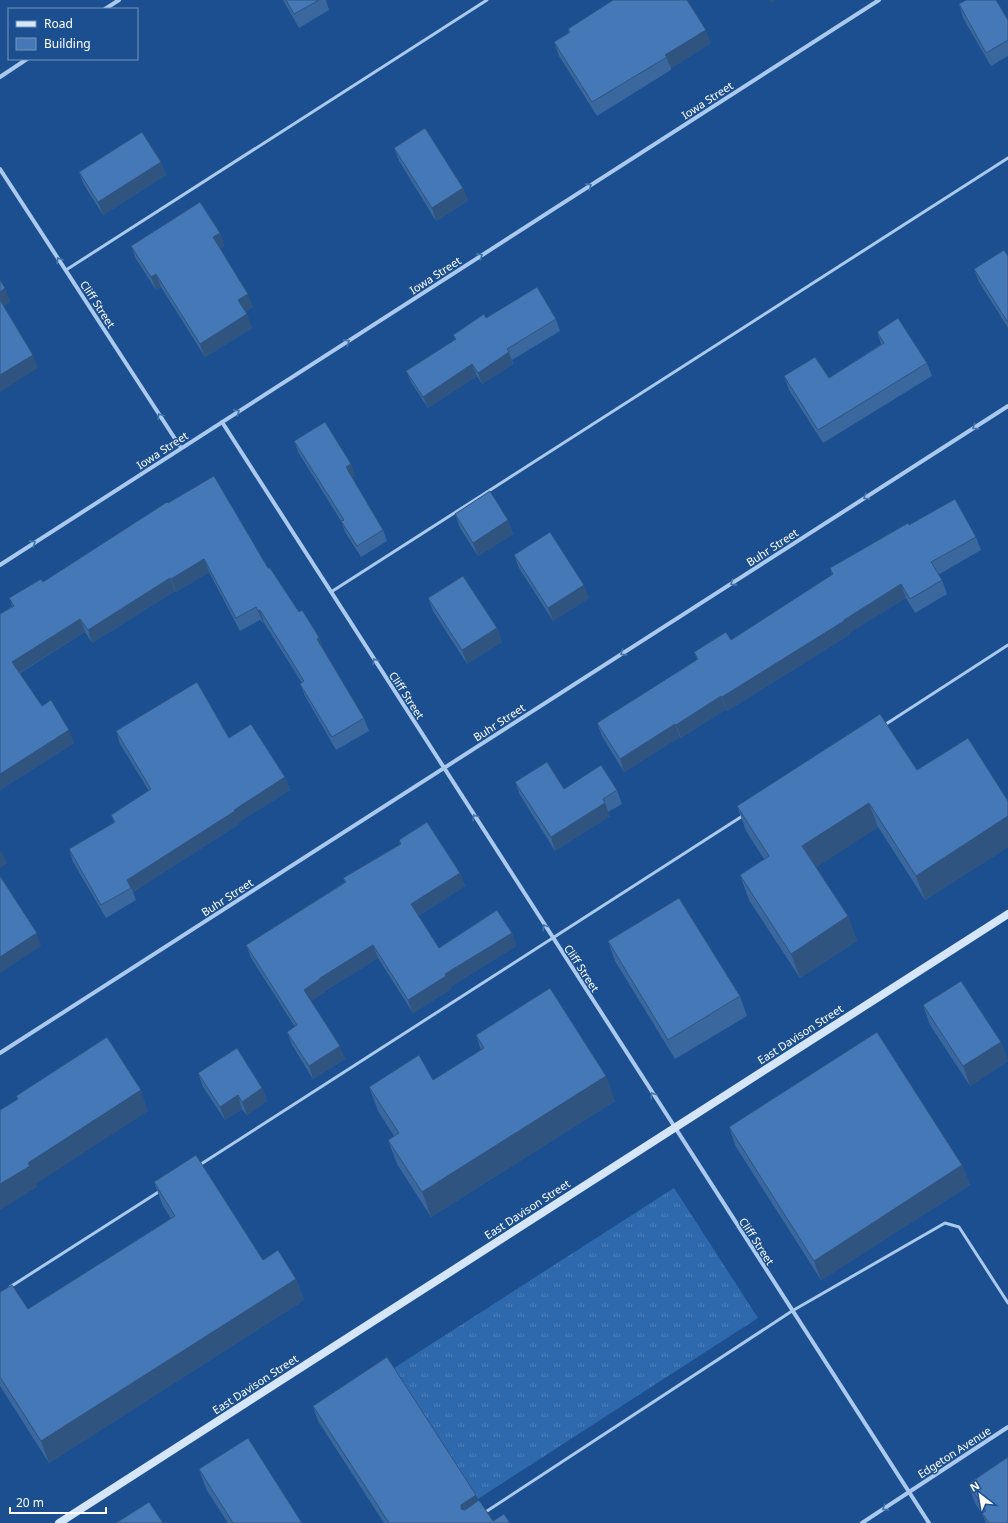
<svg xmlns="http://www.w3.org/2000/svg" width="1008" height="1523" font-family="'Noto Sans',sans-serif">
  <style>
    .grass { fill: url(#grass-tufts) }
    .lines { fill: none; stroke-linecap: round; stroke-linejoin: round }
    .lane { stroke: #a9c9ee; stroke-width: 3 }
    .street { stroke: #a9c9ee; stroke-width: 4 }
    .secondary { stroke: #d6e6fa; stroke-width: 8 }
    .wall { fill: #3a679d }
    .shaded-wall { fill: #305480 }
    .building { fill: #4478b7; stroke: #305480 }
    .oneway { stroke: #4674ac }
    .labels { text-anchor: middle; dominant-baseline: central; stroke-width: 3; stroke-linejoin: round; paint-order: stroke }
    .street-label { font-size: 11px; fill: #fff; stroke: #1b4f8f }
  </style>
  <defs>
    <pattern id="grass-tufts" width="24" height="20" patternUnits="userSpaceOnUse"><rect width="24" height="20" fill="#2e69ad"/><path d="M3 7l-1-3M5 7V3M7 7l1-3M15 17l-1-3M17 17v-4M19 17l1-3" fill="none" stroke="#4d80b9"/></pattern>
  </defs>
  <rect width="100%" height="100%" fill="#1b4f8f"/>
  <!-- grass -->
  <path class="grass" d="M674,1188l84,130 -280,181 -84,-131z"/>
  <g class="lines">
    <!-- lane -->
    <path class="lane" d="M66,270l421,-270
      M331,592l677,-434
      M883,726l125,-81
      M198,1166l546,-351
      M10,1287l150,-96
      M484,1513l308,-202 153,-88 14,4 49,76"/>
    <!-- street -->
    <path class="street" d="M105,9l14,-9
      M0,77l27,-18
      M0,169l181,279
      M222,422l707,1101
      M0,565l879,-565
      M0,1053l1008,-647
      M862,1523l146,-96"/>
    <!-- secondary -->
    <path class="secondary" d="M59,1523l949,-609"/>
  </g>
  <!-- wall -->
  <path class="wall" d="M283,0h43l3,10 -30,18z
    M959,4l49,16v36l-17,10 -28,-48z
    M568,29l143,14 -40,25v2l-74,46 -38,-60 -5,-14 15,-9z
    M394,148l69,40 5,13 -32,20 -37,-60z
    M161,162l5,13 -63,40 -19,-30 -5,-13z
    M220,233l4,13 -4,3 33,58 -8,5 7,16 -47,29 -44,-70 -5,3 -20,-31 -5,-13z
    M1008,256v72l-29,-46 -5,-13z
    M486,318l70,1 4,12 -48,29 1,4 -31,20 -5,-8 -49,32 -17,-26 -5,-11 49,-31 -2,-5z
    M877,332l50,31 5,13 -109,67 -34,-53 -5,-14 45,2 52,-34z
    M294,441l61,34 -3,2 31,53 4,11 -26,16 -16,-25 -4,-11 -43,-69z
    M168,503l100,65 31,44 20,25 5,13 40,68 5,13 -33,19 -31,-54 -5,-12 2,-1 -38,-60h-1l-3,-3 -20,11 -31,-59 -33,20 -1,-1 -83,52 -7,-11 -65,41 22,33 32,37 -74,47v-176l12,-8 -3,-8 34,-16z
    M455,514l53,6 5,14 -35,22 -18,-28z
    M909,525l67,12 5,13 -43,25 4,5 5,14 -32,19 -9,-15 -57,35v2l-122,76 -1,-2 -45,29 -1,-1 -56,35 -22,-36 -5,-13 100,-63 -3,-8 37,-12 101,-65 -2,-7z
    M514,555l75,43 -36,23 -34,-53z
    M428,598l69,30 5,14 -35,22 -34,-53z
    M116,731l113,7 56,39 5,13 -51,32v2l-106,68 3,8 -30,18 -33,-56 -4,-13 45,-26 -3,-8 38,-24 -29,-47z
    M917,770l91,31v46l-83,53 -47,-73 -62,40 32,49 9,25 -57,37 -51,-78 -9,-25 24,-16 -18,-28 -9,-25z
    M515,782l49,7 53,1 5,14 -14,8 2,4 -55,35 -35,-56z
    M399,840l61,33 5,13 -47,30 21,32 73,-15 4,13 -66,41 1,2 -38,24 -35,-55 -53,33v1l-14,9 34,58 -32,20 -21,-34 -5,-13 8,-5 -44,-69 -5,-13 99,-63 -2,-4 57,-34z
    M608,941l132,55 7,20 -72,43 -60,-98z
    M923,1005l78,37 7,19 -38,25 -40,-61z
    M476,1035l139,66 -184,116 -34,-53 -9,-24 6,-4 -16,-25 -9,-24 64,-7 48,-30z
    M198,1073l64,15 5,13 -20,14 -5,-6 -17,11 -22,-33z
    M729,1127l233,38 8,20 -149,95 -85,-133z
    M154,1182l109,78 33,19 8,21 -255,163 -49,-77v-94l28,17 143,-90 -9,-15z
    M313,1406l163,89 2,6 15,20 17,2h-126l-66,-102z
    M199,1469l103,54h-74l-22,-34z
    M968,1484l40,39h-22l-3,-7 -8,-13z"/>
  <!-- shaded-wall -->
  <path class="shaded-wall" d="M769,0h7l-5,3z
    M706,30l5,13 -40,25 -6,-13z
    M161,162l5,13 -63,40 -5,-13z
    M463,188l5,13 -32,20 -4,-13z
    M220,233l4,13 -7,5 -4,-14z
    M156,274l5,13 -5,3 -5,-13z
    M5,288l5,14 -9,6 -1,-3v-13z
    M248,294l5,13 -10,7 -5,-14z
    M247,314l5,14 -47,29 -5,-13z
    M509,352l4,12 -31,20 -4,-11z
    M33,355l5,13 -38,24v-17z
    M472,364l5,12 -49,32 -5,-11z
    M351,464l4,11 -5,3 -4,-11z
    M508,520l5,14 -35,22 -5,-13z
    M204,559l5,13 -33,20 -5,-13z
    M170,578l5,13 -83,52 -4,-13z
    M901,584l5,14 -57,35v2l-122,76 -5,-14z
    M584,585l5,13 -36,23 -5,-13z
    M260,610l4,13h-1l-5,-12z
    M80,619l5,13 -68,42 -5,-12z
    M497,628l5,14 -35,22 -5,-14z
    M319,637l5,13 -2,1 -5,-12z
    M721,696l5,13 -45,29 -5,-13z
    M675,724l5,13 -56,35 -4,-13z
    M69,730l5,13 -74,47v-16z
    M285,777l5,13 -51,32v2l-106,68 -6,-12 107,-70z
    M605,803l5,13 -55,35 -4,-14z
    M869,803l9,24 -67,44 -9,-25z
    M1008,816v31l-83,53 -9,-24z
    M2,851l5,13 -7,4v-16z
    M460,873l5,13 -49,31 -5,-13z
    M848,916l9,25 -57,37 -9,-24z
    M37,933l4,13 -41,27v-16z
    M512,933l4,13 -66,41 1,2 -38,24 -5,-13 37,-26z
    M373,945l5,13 -53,33v1l-16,11 -5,-13 16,-12z
    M1001,1042l7,19 -38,25 -7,-20z
    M340,1046l5,13 -32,20 -4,-13z
    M606,1076l9,25 -184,116 -9,-25z
    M262,1088l5,13 -20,14 -5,-13z
    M141,1090l7,21 -112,73 1,3 -37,23v-26l28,-21z
    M238,1095l4,14 -17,11 -5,-13z
    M962,1165l8,20 -149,95 -7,-19z
    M296,1279l8,21 -255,163 -8,-22z
    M476,1495l6,16 -21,-2v-4z"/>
  <!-- building -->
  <path class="building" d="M286,0h33l-25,14z
    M613,0h74l19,30 -41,25 2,2 -75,45 -38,-60 16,-10 -2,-3z
    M966,0h30l12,20v20l-22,13 -27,-49z
    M425,128l38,60 -31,20 -38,-60z
    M142,132l19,30 -63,40 -19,-30z
    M200,202l20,31 -7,4 35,57 -10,6 9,14 -47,30 -44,-70 -5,3 -20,-31z
    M1004,250l4,6v65h-1l-33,-52z
    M0,280l5,8 -5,4z
    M537,287l19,32 -49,30 2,3 -31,21 -6,-9 -49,33 -17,-26 50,-32 -3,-4 31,-21 2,4z
    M0,300l33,55 -33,20z
    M898,318l29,45 -109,67 -34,-54 31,-19 14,21 55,-35 -7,-11z
    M325,422l26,42 -5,3 37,63 -26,16 -16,-25 3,-1 -50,-79z
    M214,476l54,92h2l29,44 3,-2 17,27 -2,2 47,79 -32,19 -32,-53 4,-3 -44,-71 -2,1 -2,-4 -20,11 -32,-59 -33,20 -1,-1 -82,52 -8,-11 -68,43 30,44 9,-6 18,30 -69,44v-160l14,-8 -5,-8 32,-19 2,3 124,-80 1,1z
    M490,491l18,29 -35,23 -18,-29z
    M955,499l21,38 -45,25 11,18 -32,19 -9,-15 -57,36v1l-122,76 -1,-1 -45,29 -1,-1 -55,35 -23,-36 101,-64 -4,-7 32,-20 5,8 102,-66 -3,-6 78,-45 1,2z
    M550,532l34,53 -36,23 -34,-53z
    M463,576l34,52 -35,22 -34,-52z
    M197,682l32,56 22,-14 34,53 -51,33 1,1 -108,69 4,8 -30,17 -32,-56 46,-27 -4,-7 40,-26 -35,-58z
    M880,714l37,56 51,-32 40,63v15l-92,60 -47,-73 -67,43 46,70 -57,38 -51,-79 29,-19 -32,-50z
    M547,762l17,27 37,-24 16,25 -14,9 2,4 -54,34 -36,-55z
    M427,822l33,51 -49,31 28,44 58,-38 15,23 -67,41 1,2 -38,24 -35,-55 -53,33v1l-16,11 36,56 -31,20 -22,-34 10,-7 -51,-80 100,-63 -3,-4 58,-34 -2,-4z
    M0,876l37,57 -37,24z
    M679,898l61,98 -72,44 -60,-99z
    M961,981l40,61 -38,24 -40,-61z
    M550,988l56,88 -184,116 -34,-52 11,-7 -30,-46 50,-32 14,25 51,-32 -8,-13z
    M877,1032l85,133 -148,96 -85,-134z
    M107,1037l34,53 -113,73 2,3 -30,18v-74l18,-11 -2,-3z
    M237,1048l25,40 -20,14 -4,-7 -18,12 -22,-34z
    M196,1155l67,105 15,-10 18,29 -255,162 -41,-64v-85l12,-7 16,24 147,-93 -21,-34z
    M387,1357l89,138 -15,10v4l4,1 14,-10 14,21 11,-7 6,9h-121l-76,-117z
    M248,1438l54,85h-69l-34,-54z
    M1008,1457v66h-19l-7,-10 4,-2 -18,-27z
    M149,1502l14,21h-47z"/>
  <!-- one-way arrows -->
  <defs><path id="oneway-chevron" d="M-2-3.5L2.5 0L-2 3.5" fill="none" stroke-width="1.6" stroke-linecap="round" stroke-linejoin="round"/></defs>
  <g class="oneway">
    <use href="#oneway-chevron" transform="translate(589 186) rotate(-33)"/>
    <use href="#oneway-chevron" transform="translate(480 256) rotate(-33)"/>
    <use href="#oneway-chevron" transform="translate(59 260) rotate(-123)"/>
    <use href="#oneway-chevron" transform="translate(347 342) rotate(-33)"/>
    <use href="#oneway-chevron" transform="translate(237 412) rotate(-33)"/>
    <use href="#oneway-chevron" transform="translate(160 416) rotate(-123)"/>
    <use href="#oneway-chevron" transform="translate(975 427) rotate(147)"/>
    <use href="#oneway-chevron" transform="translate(866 497) rotate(147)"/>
    <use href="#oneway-chevron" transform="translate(33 543) rotate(-33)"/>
    <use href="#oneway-chevron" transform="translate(733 583) rotate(147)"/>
    <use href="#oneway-chevron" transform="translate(623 653) rotate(147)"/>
    <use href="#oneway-chevron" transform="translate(375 661) rotate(-123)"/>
    <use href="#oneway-chevron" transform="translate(475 817) rotate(-123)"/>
    <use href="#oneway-chevron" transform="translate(545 927) rotate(-123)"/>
    <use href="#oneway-chevron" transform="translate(653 1095) rotate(-123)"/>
    <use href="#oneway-chevron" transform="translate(885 1508) rotate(147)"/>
  </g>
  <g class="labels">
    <!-- street labels -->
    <g class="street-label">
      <text transform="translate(707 100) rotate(-33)">Iowa Street</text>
      <text transform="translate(435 275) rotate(-33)">Iowa Street</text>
      <text transform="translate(98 304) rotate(57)">Cliff Street</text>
      <text transform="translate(162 450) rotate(-33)">Iowa Street</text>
      <text transform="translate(772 547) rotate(-33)">Buhr Street</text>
      <text transform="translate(407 695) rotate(57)">Cliff Street</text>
      <text transform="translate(499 722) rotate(-33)">Buhr Street</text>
      <text transform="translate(227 897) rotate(-33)">Buhr Street</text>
      <text transform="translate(582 968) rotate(57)">Cliff Street</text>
      <text transform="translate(800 1034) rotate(-33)">East Davison Street</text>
      <text transform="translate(527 1209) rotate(-33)">East Davison Street</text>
      <text transform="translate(757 1241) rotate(57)">Cliff Street</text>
      <text transform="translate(255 1384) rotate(-33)">East Davison Street</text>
      <text transform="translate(954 1452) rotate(-33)">Edgeton Avenue</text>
    </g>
  </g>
  <!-- legend -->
  <rect x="8" y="8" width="130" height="52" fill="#1b4f8f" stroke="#7695bc"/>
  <rect x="16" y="21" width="20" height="6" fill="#d6e6fa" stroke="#7695bc"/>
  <text x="44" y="28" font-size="12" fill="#ffffff">Road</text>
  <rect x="16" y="38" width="20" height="12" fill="#4478b7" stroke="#7695bc"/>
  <text x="44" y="48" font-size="12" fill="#ffffff">Building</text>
  <!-- north arrow -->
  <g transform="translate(980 1495) rotate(329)" stroke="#1b4f8f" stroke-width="3" paint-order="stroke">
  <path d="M0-3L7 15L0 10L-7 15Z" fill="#ffffff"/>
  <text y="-6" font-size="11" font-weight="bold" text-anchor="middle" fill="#ffffff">N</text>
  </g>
  <!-- scale -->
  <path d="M10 1507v6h96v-6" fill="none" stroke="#ffffff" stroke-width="2"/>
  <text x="16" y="1507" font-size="12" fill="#ffffff" stroke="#1b4f8f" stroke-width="3" paint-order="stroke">20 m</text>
</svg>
